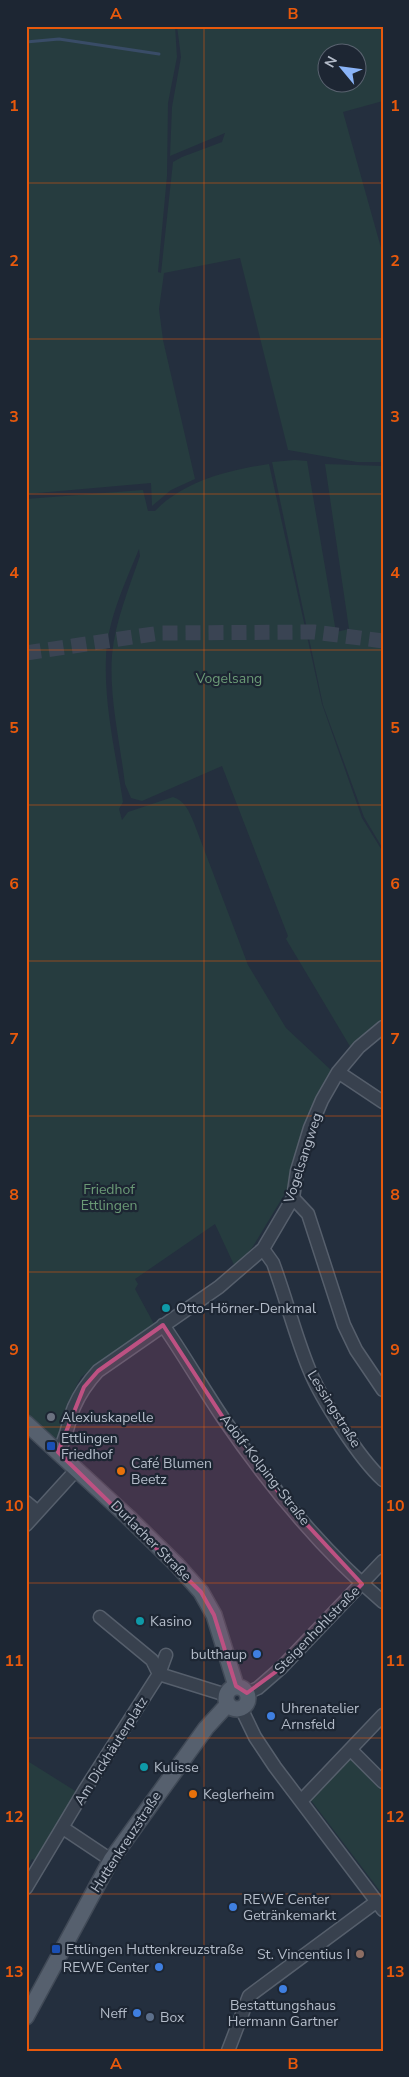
<svg xmlns="http://www.w3.org/2000/svg" width="409" height="2077" font-family="'Nunito Sans',sans-serif">
  <style>
    .green { fill: #263c3f; fill-rule: evenodd }
    .lines { fill: none; stroke-linecap: round; stroke-linejoin: round }
    .stream { stroke: #394c67; stroke-width: 3 }
    .major-tunnel { stroke: #3a4453; stroke-width: 15; stroke-dasharray: 15 8; stroke-linecap: butt }
    .minor-casing { stroke: #565f6c; stroke-width: 15 }
    .major-casing { stroke: #414a57; stroke-width: 18 }
    .minor { stroke: #38414e; stroke-width: 12 }
    .major { stroke: #56606e; stroke-width: 15 }
    .marked { fill: #bd5182; fill-opacity: 0.2; stroke: #bd5182; stroke-width: 4; stroke-linejoin: round }
    .grid { fill: none; stroke: #e8590c; stroke-width: 1; stroke-opacity: 0.55 }
    .culture-dot { fill: #0f9aa8; stroke: #1d2633; stroke-width: 2 }
    .worship-dot { fill: #6b7280; stroke: #1d2633; stroke-width: 2 }
    .transit-dot { fill: #1a4fb4; stroke: #1d2633; stroke-width: 2 }
    .food-dot { fill: #e8710a; stroke: #1d2633; stroke-width: 2 }
    .shop-dot { fill: #3f7fe0; stroke: #1d2633; stroke-width: 2 }
    .education-dot { fill: #8d6e63; stroke: #1d2633; stroke-width: 2 }
    .service-dot { fill: #5c6f8a; stroke: #1d2633; stroke-width: 2 }
    .labels { text-anchor: middle; dominant-baseline: central; stroke-width: 4.5; stroke-linejoin: round; paint-order: stroke }
    .park-label { font-size: 14px; fill: #6b9a76; stroke: #1d2633 }
    .street-label { font-size: 14px; fill: #b4bcc9; stroke: #1d2633 }
    .poi-label { font-size: 14px; fill: #b4bcc9; stroke: #1d2633; text-anchor: start }
    .neatline { fill: none; stroke: #e8590c; stroke-width: 2 }
    .grid-label { font-size: 16px; text-anchor: middle; font-weight: bold; fill: #e8590c }
  </style>
  <rect width="100%" height="100%" fill="#242f3e"/>
  <!-- green -->
  <path class="green" d="M26,26h149l2,31 -9,46 -1,73 -9,96 3,1 12,-111 9,-5 40,-15 3,-9 -55,23 2,-49 9,-50 -4,-31h206v75l-40,11 40,143v207h-26l-69,-12 -48,-192 -76,15 -5,36 4,31 32,139 -24,11 -19,16 -1,-23 -125,11zM326,52h30v30h-30z
    M295,460l12,1 29,171 13,-3 -24,-165 58,2v383l-19,-32 -41,-112 -51,-243z
    M269,464l53,240 40,114 21,34v168l-32,28 -65,-109 2,-3 -66,-170 -80,35 -11,-3 -6,-14c-5,-42 -16,-86 -13,-129 3,-33 17,-67 28,-99l-1,-7c-14,34 -32,72 -33,109 -2,48 10,97 17,144l-4,7 3,11 6,-8 45,-15c12,4 16,14 21,26l54,142 38,63 46,43 -24,42 -21,77 -35,58 -17,19 -20,-43 -80,55 3,5 -3,5 19,35 -73,53 -14,27 -9,34h-4l-28,-23v-916l117,-9 5,21h7c29,-30 74,-41 114,-47z
    M350,1758l33,34v103l-73,-96z
    M26,1760l54,34 -42,68 -6,-3 -6,10z"/>
  <g class="lines">
    <!-- stream -->
    <path class="stream" d="M26,42l33,-3 100,15"/>
    <!-- major-tunnel -->
    <path class="major-tunnel" d="M26,653l134,-20 154,-1 69,9"/>
    <defs>
      <path id="minor" d="M338,1072l45,30
        M293,1198l15,16 36,111 12,25 27,40
        M263,1249l10,14c13,35 22,72 36,106 12,30 50,89 74,111
        M163,1325c21,30 39,62 60,93 45,66 99,132 160,184
        M58,1452c9,-14 10,-30 16,-45 6,-14 14,-25 24,-36l121,-84 44,-38 30,-51 4,-27 13,-43 12,-28 16,-28 21,-25 24,-20
        M26,1502l12,10
        M26,1525l51,-56
        M166,1655l-7,19 61,19
        M247,1693l11,-5 23,-20 102,-107
        M241,1708l14,29 20,30 108,143
        M351,1750l32,32
        M301,1801l82,-86
        M63,1828l48,32
        M26,1888l58,-97 75,-117 -7,-14 -52,-43
        M228,2051l21,-55 127,-94"/>
      <path id="major" d="M26,1423l102,94 49,48 24,27 13,23 22,71
        M226 1698a11 11 0 1 1 22 0a11 11 0 1 1-22 0Z
        M26,2017l85,-157 95,-132 22,-24"/>
    </defs>
    <!-- minor casing -->
    <use href="#minor" class="minor-casing"/>
    <!-- major casing -->
    <use href="#major" class="major-casing"/>
    <!-- minor -->
    <use href="#minor" class="minor"/>
    <!-- major -->
    <use href="#major" class="major"/>
  </g>
  <!-- marked area -->
  <path class="marked" d="M163,1325l61,94 62,83 76,82 -81,84 -34,25 -11,-7 -22,-71 -13,-23 -143,-140 26,-65 14,-16z"/>
  <!-- grid -->
  <path class="grid" d="M204,26v2025M26,183h357M26,339h357M26,494h357M26,650h357M26,805h357M26,961h357M26,1116h357M26,1272h357M26,1427h357M26,1583h357M26,1738h357M26,1894h357"/>
  <!-- markers -->
  <g class="culture-dot">
    <circle cx="166" cy="1308" r="5"/>
    <circle cx="140" cy="1621" r="5"/>
    <circle cx="144" cy="1767" r="5"/>
  </g>
  <circle class="worship-dot" cx="51" cy="1417" r="5"/>
  <g class="transit-dot">
    <rect x="46" y="1441" width="10" height="10" rx="2.5"/>
    <rect x="51" y="1944" width="10" height="10" rx="2.5"/>
  </g>
  <g class="food-dot">
    <circle cx="121" cy="1471" r="5"/>
    <circle cx="193" cy="1794" r="5"/>
  </g>
  <g class="shop-dot">
    <circle cx="257" cy="1654" r="5"/>
    <circle cx="271" cy="1716" r="5"/>
    <circle cx="233" cy="1907" r="5"/>
    <circle cx="159" cy="1967" r="5"/>
    <circle cx="283" cy="1989" r="5"/>
    <circle cx="137" cy="2013" r="5"/>
  </g>
  <circle class="education-dot" cx="360" cy="1954" r="5"/>
  <circle class="service-dot" cx="150" cy="2017" r="5"/>
  <g class="labels">
    <!-- park labels -->
    <g class="park-label">
      <text x="229" y="678">Vogelsang</text>
      <text x="109" y="1189">Friedhof<tspan x="109" dy="16">Ettlingen</tspan></text>
    </g>
    <!-- street labels -->
    <g class="street-label">
      <text transform="translate(303 1158) rotate(-72)">Vogelsangweg</text>
      <text transform="translate(334 1409) rotate(58)">Lessingstraße</text>
      <text transform="translate(265 1470) rotate(52)">Adolf-Kolping-Straße</text>
      <text transform="translate(151 1541) rotate(45)">Durlacher Straße</text>
      <text transform="translate(317 1630) rotate(-46)">Steigenhohlstraße</text>
      <text transform="translate(111 1751) rotate(-58)">Am Dickhäuterplatz</text>
      <text transform="translate(126 1842) rotate(-57)">Huttenkreuzstraße</text>
    </g>
    <!-- poi labels -->
    <g class="poi-label">
      <text x="176" y="1308">Otto-Hörner-Denkmal</text>
      <text x="61" y="1417">Alexiuskapelle</text>
      <text x="61" y="1438">Ettlingen<tspan x="61" dy="16">Friedhof</tspan></text>
      <text x="131" y="1463">Café Blumen<tspan x="131" dy="16">Beetz</tspan></text>
      <text x="150" y="1621">Kasino</text>
      <text x="247" y="1654" text-anchor="end">bulthaup</text>
      <text x="281" y="1708">Uhrenatelier<tspan x="281" dy="16">Arnsfeld</tspan></text>
      <text x="154" y="1767">Kulisse</text>
      <text x="203" y="1794">Keglerheim</text>
      <text x="243" y="1899">REWE Center<tspan x="243" dy="16">Getränkemarkt</tspan></text>
      <text x="66" y="1949">Ettlingen Huttenkreuzstraße</text>
      <text x="350" y="1954" text-anchor="end">St. Vincentius I</text>
      <text x="149" y="1967" text-anchor="end">REWE Center</text>
      <text x="283" y="2005" text-anchor="middle">Bestattungshaus<tspan x="283" dy="16">Hermann Gartner</tspan></text>
      <text x="127" y="2013" text-anchor="end">Neff</text>
      <text x="160" y="2017">Box</text>
    </g>
  </g>
  <!-- border -->
  <rect width="409" height="2077" fill="none" stroke="#1d2633" stroke-width="55"/>
  <!-- north arrow -->
  <g transform="translate(342 68) rotate(299)"><circle r="24" fill="#1d2633" stroke="#59626f"/>
  <path d="M0-4L9 19L0 12L-9 19Z" fill="#8ab4f8"/>
  <text y="-8" font-size="14" font-weight="bold" text-anchor="middle" fill="#b4bcc9">N</text>
  </g>
  <rect x="28" y="28" width="354" height="2022" class="neatline"/>
  <g class="grid-label">
    <text x="116" y="19">A</text>
    <text x="293" y="19">B</text>
    <text x="14" y="111">1</text>
    <text x="395" y="111">1</text>
    <text x="14" y="266">2</text>
    <text x="395" y="266">2</text>
    <text x="14" y="422">3</text>
    <text x="395" y="422">3</text>
    <text x="14" y="578">4</text>
    <text x="395" y="578">4</text>
    <text x="14" y="733">5</text>
    <text x="395" y="733">5</text>
    <text x="14" y="889">6</text>
    <text x="395" y="889">6</text>
    <text x="14" y="1044">7</text>
    <text x="395" y="1044">7</text>
    <text x="14" y="1200">8</text>
    <text x="395" y="1200">8</text>
    <text x="14" y="1355">9</text>
    <text x="395" y="1355">9</text>
    <text x="14" y="1511">10</text>
    <text x="395" y="1511">10</text>
    <text x="14" y="1666">11</text>
    <text x="395" y="1666">11</text>
    <text x="14" y="1822">12</text>
    <text x="395" y="1822">12</text>
    <text x="14" y="1977">13</text>
    <text x="395" y="1977">13</text>
    <text x="116" y="2069">A</text>
    <text x="293" y="2069">B</text>
  </g>
</svg>
